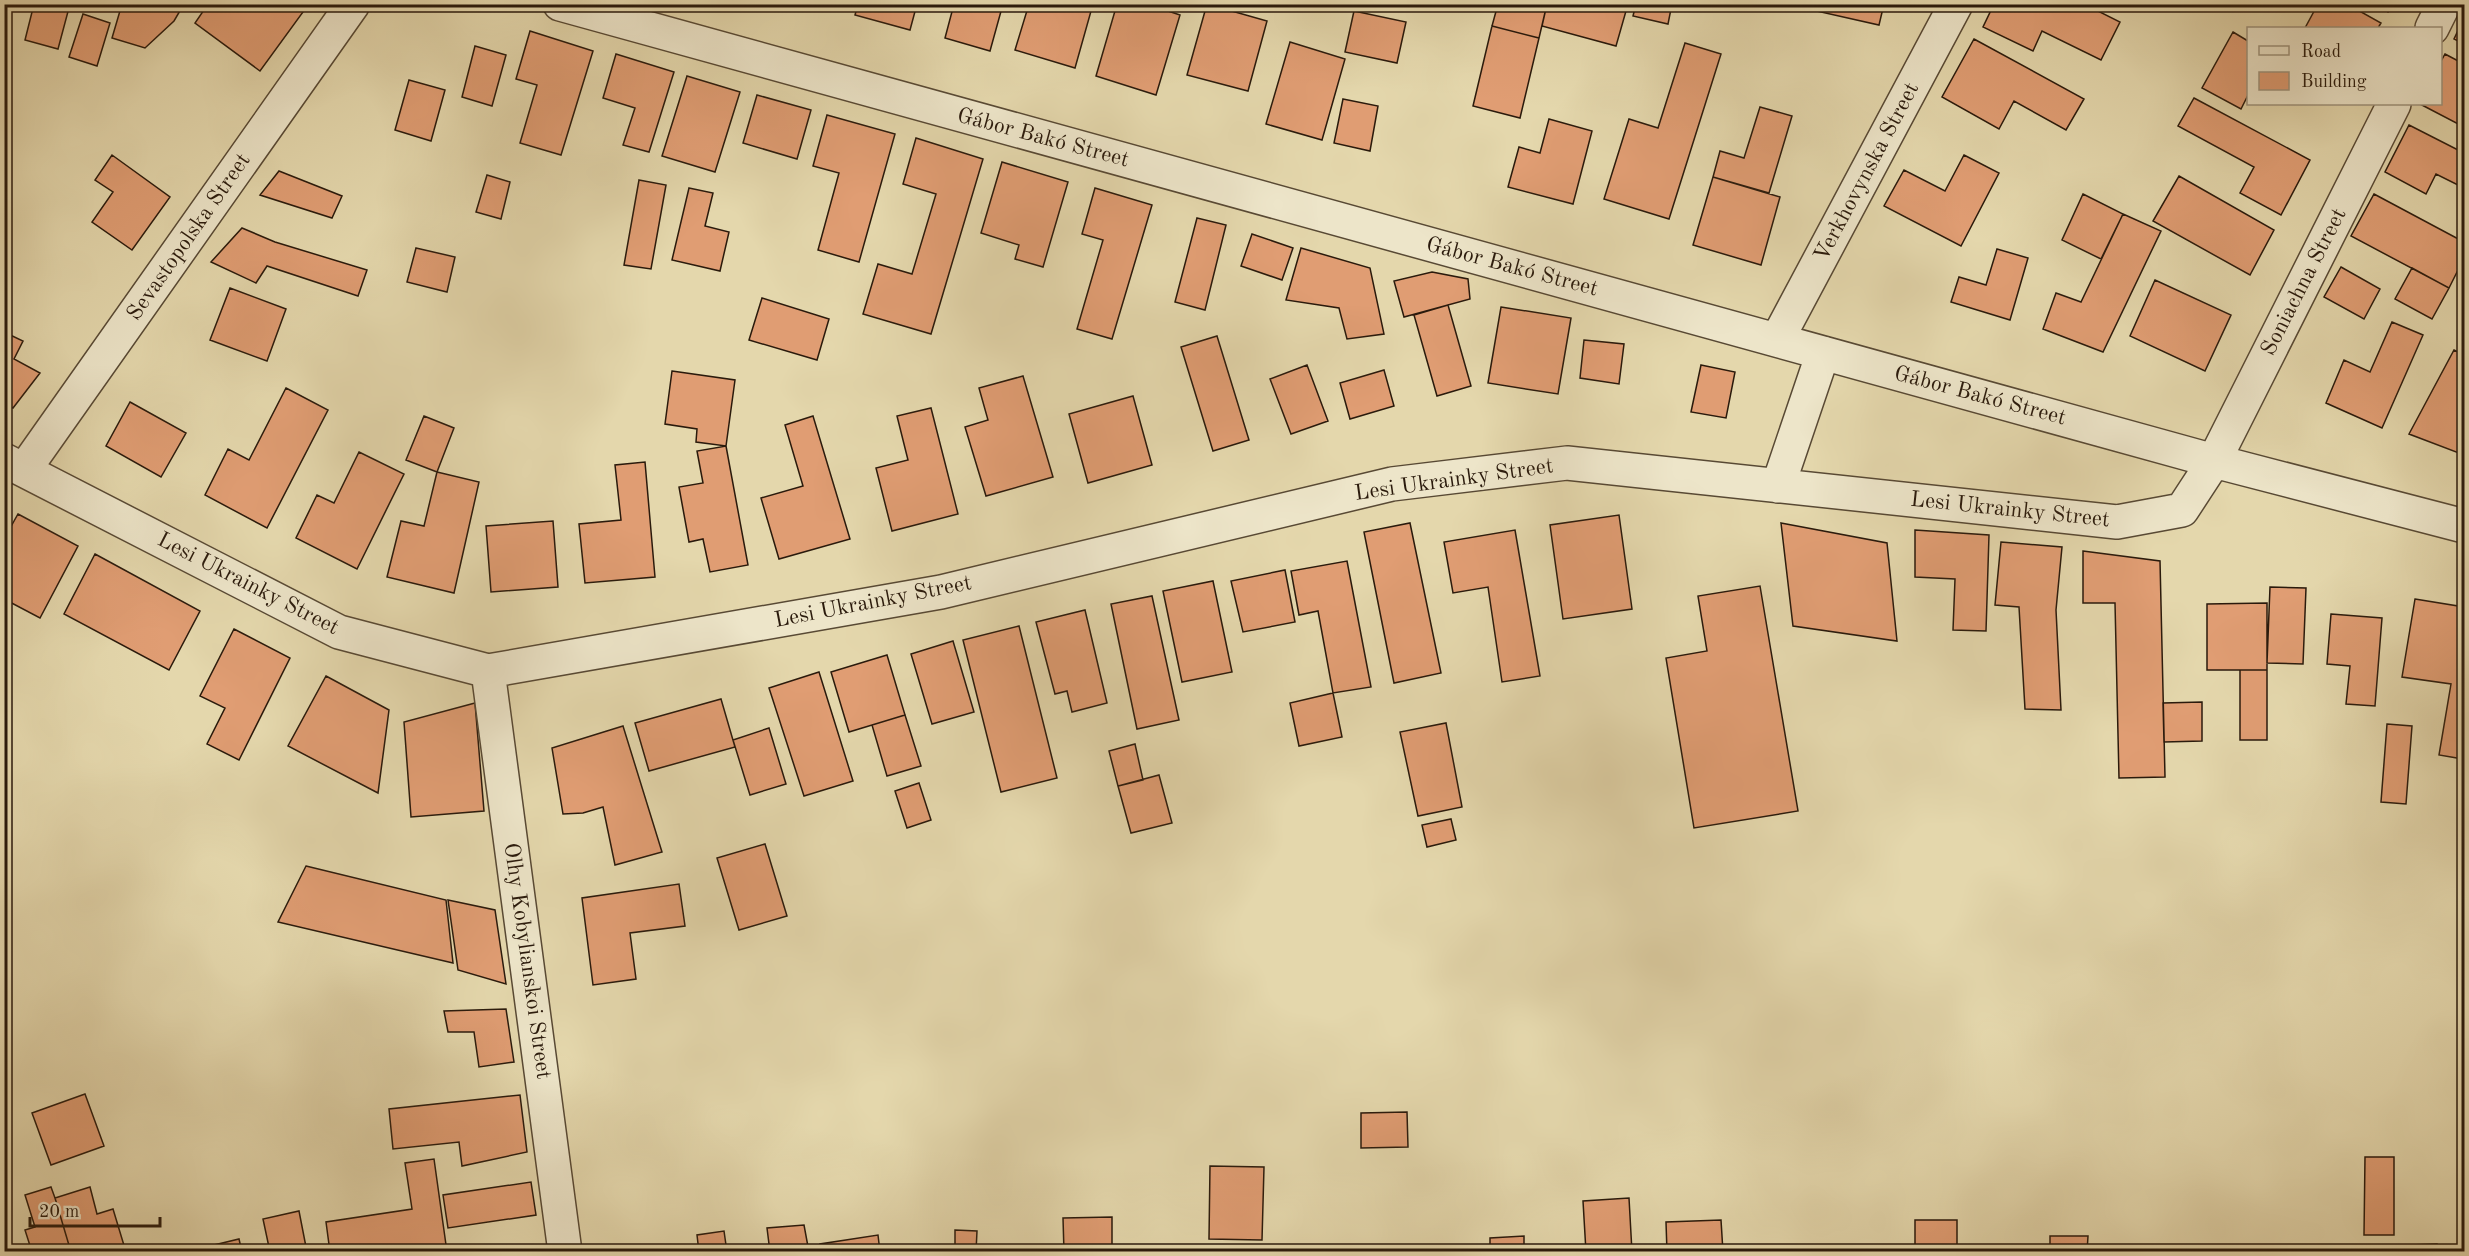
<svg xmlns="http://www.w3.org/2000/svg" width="2469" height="1256" font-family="'Old Standard TT',serif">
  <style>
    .building { fill: #e09d73; stroke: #2a1a0c; stroke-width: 1.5 }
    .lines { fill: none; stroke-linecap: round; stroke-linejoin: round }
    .minor-casing { stroke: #584934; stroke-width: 36 }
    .minor { stroke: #ede5c9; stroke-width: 33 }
    .labels { text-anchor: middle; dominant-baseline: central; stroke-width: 4.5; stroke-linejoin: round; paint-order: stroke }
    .street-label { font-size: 22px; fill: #2a1a0c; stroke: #ede5c9 }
  </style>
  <rect width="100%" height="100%" fill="#e4d7ac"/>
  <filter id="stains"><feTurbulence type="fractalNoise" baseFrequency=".00333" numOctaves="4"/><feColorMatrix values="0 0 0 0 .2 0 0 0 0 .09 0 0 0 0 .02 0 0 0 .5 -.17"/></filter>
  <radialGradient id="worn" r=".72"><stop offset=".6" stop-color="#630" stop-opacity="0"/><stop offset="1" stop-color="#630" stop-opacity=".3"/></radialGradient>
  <!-- building -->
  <path class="building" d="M34,4h36l-12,45 -33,-9z
    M122,4h62l-10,17 -29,27 -33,-10z
    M208,4h84l11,8 -43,59 -65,-48z
    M858,4h59l-7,26 -55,-15z
    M954,4h49l-13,47 -45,-13z
    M1029,4h64l-18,64 -60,-18z
    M1117,4h30l33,11 -24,80 -60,-19z
    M1207,4l60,17 -19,70 -61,-16z
    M1498,4h49l-8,34 -47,-12z
    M1547,4h81l-12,42 -74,-20z
    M1636,4h36l-4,20 -35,-8z
    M1813,4h71l-5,21 -67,-15z
    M1994,4h90l36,18 -19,38 -59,-29 -9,20 -50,-24z
    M2318,4h29l34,19 -3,5h-73z
    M2375,4h17l-4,8z
    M1354,11l52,11 -9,41 -52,-11z
    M83,14l27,9 -13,43 -28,-9z
    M2464,18v26l-10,-5z
    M1492,26l47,12 -19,80 -47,-12z
    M530,31l63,20 -32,104 -41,-12 17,-58 -21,-6z
    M2233,32l15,9v54l-7,14 -39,-21z
    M1974,39l110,60 -18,31 -52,-29 -15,28 -57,-32z
    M1290,42l55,17 -23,81 -56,-16z
    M1685,43l36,11 -52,165 -65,-20 25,-80 29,9z
    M475,46l31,9 -14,51 -30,-9z
    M616,54l58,18 -25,80 -26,-7 12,-37 -32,-10z
    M2445,54l19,10v57l-2,5 -42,-22h20v-41z
    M687,76l53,16 -25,80 -53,-16z
    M409,80l36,10 -14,51 -36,-11z
    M757,95l54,15 -14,49 -54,-16z
    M2194,98l116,62 -29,55 -41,-22 14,-26 -76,-41z
    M1343,99l35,7 -8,45 -36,-8z
    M1760,107l32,9 -23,77 -56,-16 7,-26 24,7z
    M827,115l68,19 -36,128 -41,-12 21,-77 -26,-7z
    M1549,119l43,12 -19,73 -65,-17 11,-40 21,6z
    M2409,125l55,28v35l-28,-14 -10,20 -41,-22z
    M916,138l67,21 -52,175 -68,-20 15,-50 34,10 24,-80 -33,-10z
    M112,155l58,42 -38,53 -40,-28 21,-30 -18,-12z
    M1964,155l35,18 -38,73 -77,-40 20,-36 41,21z
    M1002,162l66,20 -25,85 -28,-8 4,-14 -38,-12z
    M279,171l63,25 -10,22 -72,-23z
    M487,175l23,7 -9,37 -25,-7z
    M2179,176l95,54 -24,45 -97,-54z
    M1713,177l67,20 -19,68 -68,-20z
    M639,180l27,5 -15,84 -27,-4z
    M689,188l24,5 -8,33 24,6 -9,39 -48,-11z
    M1095,188l57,17 -40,134 -35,-10 26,-89 -21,-6z
    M2083,194l40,20 -22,45 -39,-19z
    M2374,194l90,48v16l-15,30 -98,-52z
    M2123,214l38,17 -58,121 -60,-23 13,-36 25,9z
    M1197,218l29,7 -21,85 -30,-8z
    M242,228l33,14 92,28 -9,26 -91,-30 -11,17 -45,-21z
    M1252,234l41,14 -11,32 -41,-14z
    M416,248l39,9 -8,35 -40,-10z
    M1301,248l69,20 14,66 -37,5 -8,-31 -53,-8z
    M1997,249l31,9 -18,62 -59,-18 8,-25 27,8z
    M2341,267l39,22 -16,30 -40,-22z
    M2412,268l37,20 -17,31 -37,-20z
    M1432,272l36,7 2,20 -66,18 -10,-36z
    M2155,280l76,35 -26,56 -75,-35z
    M230,288l56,21 -19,52 -57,-21z
    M762,298l67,21 -12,41 -68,-20z
    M1448,305l23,81 -34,10 -23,-81z
    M1501,307l70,11 -13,76 -70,-11z
    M2392,322l31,13 -41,93 -56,-25 18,-43 26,12z
    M4,332l19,9 -9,18 26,14 -27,35 -9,-4z
    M1217,336l32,104 -36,11 -32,-104z
    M1584,340l40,4 -5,40 -39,-6z
    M2454,350l10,5v100l-55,-21z
    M1307,365l21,56 -37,13 -21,-55z
    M1701,365l34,7 -9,46 -35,-6z
    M1384,370l10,36 -44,13 -10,-36z
    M672,371l63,9 -9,66 -30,-4 1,-13 -32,-5z
    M1023,376l30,101 -67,19 -21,-69 23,-7 -9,-32z
    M286,388l42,22 -61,118 -62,-33 23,-46 21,11z
    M1133,396l19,69 -64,18 -19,-69z
    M130,402l56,31 -25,44 -55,-31z
    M931,408l27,106 -66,17 -16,-63 32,-8 -11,-44z
    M424,416l30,12 -17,44 -31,-12z
    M813,416l37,123 -71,20 -18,-61 42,-12 -18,-61z
    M726,446l22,119 -38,7 -7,-33 -14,3 -10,-55 24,-4 -6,-32z
    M359,452l45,22 -47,95 -61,-31 21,-43 17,8z
    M645,462l10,115 -70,6 -6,-59 42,-4 -6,-55z
    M437,472l42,10 -25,111 -67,-16 14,-56 23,5z
    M18,514l60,32 -38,72 -36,-19v-60z
    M1619,515l13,94 -69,10 -13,-94z
    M553,521l5,66 -67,5 -5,-66z
    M1410,523l31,150 -47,10 -30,-151z
    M1781,523l106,20 10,98 -104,-15z
    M1515,530l25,146 -38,6 -14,-95 -35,6 -9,-51z
    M1915,530l74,5 -3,96 -33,-1 2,-51 -40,-2z
    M2001,542l61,5 -6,63 5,100 -36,-1 -6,-102 -24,-2z
    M2083,551l77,10 5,216 -46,1 -4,-175h-32z
    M95,554l105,57 -31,59 -105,-56z
    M1347,561l24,126 -38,6 -15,-82 -19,4 -8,-44z
    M1285,570l10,52 -52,10 -12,-51z
    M1213,581l19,91 -50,10 -19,-91z
    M1760,586l38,225 -104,17 -28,-170 41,-7 -9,-55z
    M2270,587l36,1 -3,76 -36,-1z
    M1152,596l27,124 -42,9 -26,-125z
    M2415,599l49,8 -1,152 -24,-4 12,-71 -49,-7z
    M2267,603v67h-60v-66z
    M1085,610l22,93 -35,9 -5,-21 -12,3 -19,-72z
    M2331,614l51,4 -7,88 -29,-2 4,-38 -23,-2z
    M1019,626l38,152 -56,14 -38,-152z
    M234,629l56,29 -51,102 -32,-16 18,-36 -25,-12z
    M953,641l21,71 -42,12 -21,-70z
    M887,655l18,60 -56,17 -18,-60z
    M2240,670h27v70h-27z
    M819,672l34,109 -49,15 -35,-108z
    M326,676l63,34 -11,83 -90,-47z
    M1333,693l9,44 -43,9 -9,-43z
    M721,699l14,48 -86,24 -14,-48z
    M2202,702v39l-38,1 -1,-39z
    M475,703l9,108 -73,6 -7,-95z
    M905,715l16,51 -34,10 -15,-51z
    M1446,723l16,84 -44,9 -18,-84z
    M2387,724l25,2 -6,78 -25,-2z
    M623,726l39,126 -47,13 -12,-58 -20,6 -20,1 -11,-66z
    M769,728l17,56 -36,11 -17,-55z
    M1135,744l8,36 -25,6 -9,-35z
    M1159,775l13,48 -41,10 -13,-47z
    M919,783l12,37 -24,8 -12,-37z
    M1451,819l5,21 -29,7 -5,-22z
    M765,844l22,72 -48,14 -22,-72z
    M306,866l140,34 7,63 -175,-41z
    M679,884l6,42 -55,7 6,46 -43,6 -11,-87z
    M448,900l47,10 11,74 -48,-14z
    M506,1009l8,53 -35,5 -5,-35h-26l-4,-21z
    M85,1094l19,52 -53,19 -19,-52z
    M520,1095l7,57 -65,14 -3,-24 -66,7 -4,-40z
    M1407,1112l1,35 -47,1v-35z
    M2365,1157h29v78h-30z
    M434,1159l13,93h-117l-4,-30 86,-13 -7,-46z
    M1210,1166l54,1 -2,73 -53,-1z
    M531,1182l5,33 -88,13 -5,-33z
    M51,1187l4,11 16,54h-39l-7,-22 10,-3 -10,-32z
    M90,1187l7,27 16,-5 13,43h-55l-16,-54z
    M1629,1198l3,54h-46l-3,-51z
    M299,1211l8,41h-37l-7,-33z
    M1112,1217v35h-48l-1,-34z
    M1721,1220l2,32h-56l-1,-30z
    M1915,1220h42v32h-42z
    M804,1225l5,27h-39l-3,-24z
    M955,1230l22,1 -1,21h-21z
    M724,1231l3,21h-28l-2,-17z
    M878,1235l2,17h-59l-1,-8z
    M1524,1236v16h-34v-14z
    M2050,1236h38l-1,16h-37z
    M239,1239l3,13h-57z
    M2437,1244v8h-27v-7z
    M459,1247l82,2 1,3h-83z
    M2108,1249h40v3h-40z"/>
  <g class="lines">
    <defs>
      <path id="minor" d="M560,4l1654,457 250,65
        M2432,28l12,-24
        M1777,340l179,-336
        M4,460l335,172 149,39 453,-79 451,-108 175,-21 550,59 65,-12 32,-49 180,-357
        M24,470l329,-466
        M1778,486l45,-133
        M488,671l77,581"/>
    </defs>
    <!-- minor casing -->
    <use href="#minor" class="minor-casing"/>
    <!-- minor -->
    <use href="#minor" class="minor"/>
  </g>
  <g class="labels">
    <!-- street labels -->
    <g class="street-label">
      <text transform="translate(1043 138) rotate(15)">Gábor Bakó Street</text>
      <text transform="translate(1867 172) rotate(-62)">Verkhovynska Street</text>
      <text transform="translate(189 237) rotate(-55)">Sevastopolska Street</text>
      <text transform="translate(1512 267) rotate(15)">Gábor Bakó Street</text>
      <text transform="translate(2304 282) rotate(-63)">Soniachna Street</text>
      <text transform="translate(1980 396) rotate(15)">Gábor Bakó Street</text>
      <text transform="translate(1454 480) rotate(-8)">Lesi Ukrainky Street</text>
      <text transform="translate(2010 510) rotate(6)">Lesi Ukrainky Street</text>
      <text transform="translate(248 584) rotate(27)">Lesi Ukrainky Street</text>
      <text transform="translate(873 602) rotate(-11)">Lesi Ukrainky Street</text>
      <text transform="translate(527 961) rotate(82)">Olhy Kobylianskoi Street</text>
    </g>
  </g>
  <!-- margin -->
  <rect width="2469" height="1256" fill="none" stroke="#e4d7ac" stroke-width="24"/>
  <rect x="6" y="6" width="2457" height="1244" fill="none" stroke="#2a1a0c" stroke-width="3"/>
  <rect x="12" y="12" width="2445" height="1232" fill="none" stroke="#2a1a0c" stroke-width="1.5"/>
  <!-- legend -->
  <rect x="2247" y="27" width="195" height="78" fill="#ede5c9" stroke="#9f947d" stroke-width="1.5"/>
  <rect x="2259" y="46" width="30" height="9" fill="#ede5c9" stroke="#9f947d" stroke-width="1.5"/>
  <text x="2301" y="57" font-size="18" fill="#2a1a0c">Road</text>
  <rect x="2259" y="72" width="30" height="18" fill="#e09d73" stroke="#9f947d" stroke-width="1.5"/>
  <text x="2301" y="87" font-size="18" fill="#2a1a0c">Building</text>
  <!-- scale -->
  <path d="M30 1217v9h130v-9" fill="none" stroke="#2a1a0c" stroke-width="3"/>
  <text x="39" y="1217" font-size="18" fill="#2a1a0c" stroke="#ede5c9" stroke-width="4.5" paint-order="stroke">20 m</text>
  <rect width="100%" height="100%" filter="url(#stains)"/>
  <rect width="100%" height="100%" fill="url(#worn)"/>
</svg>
